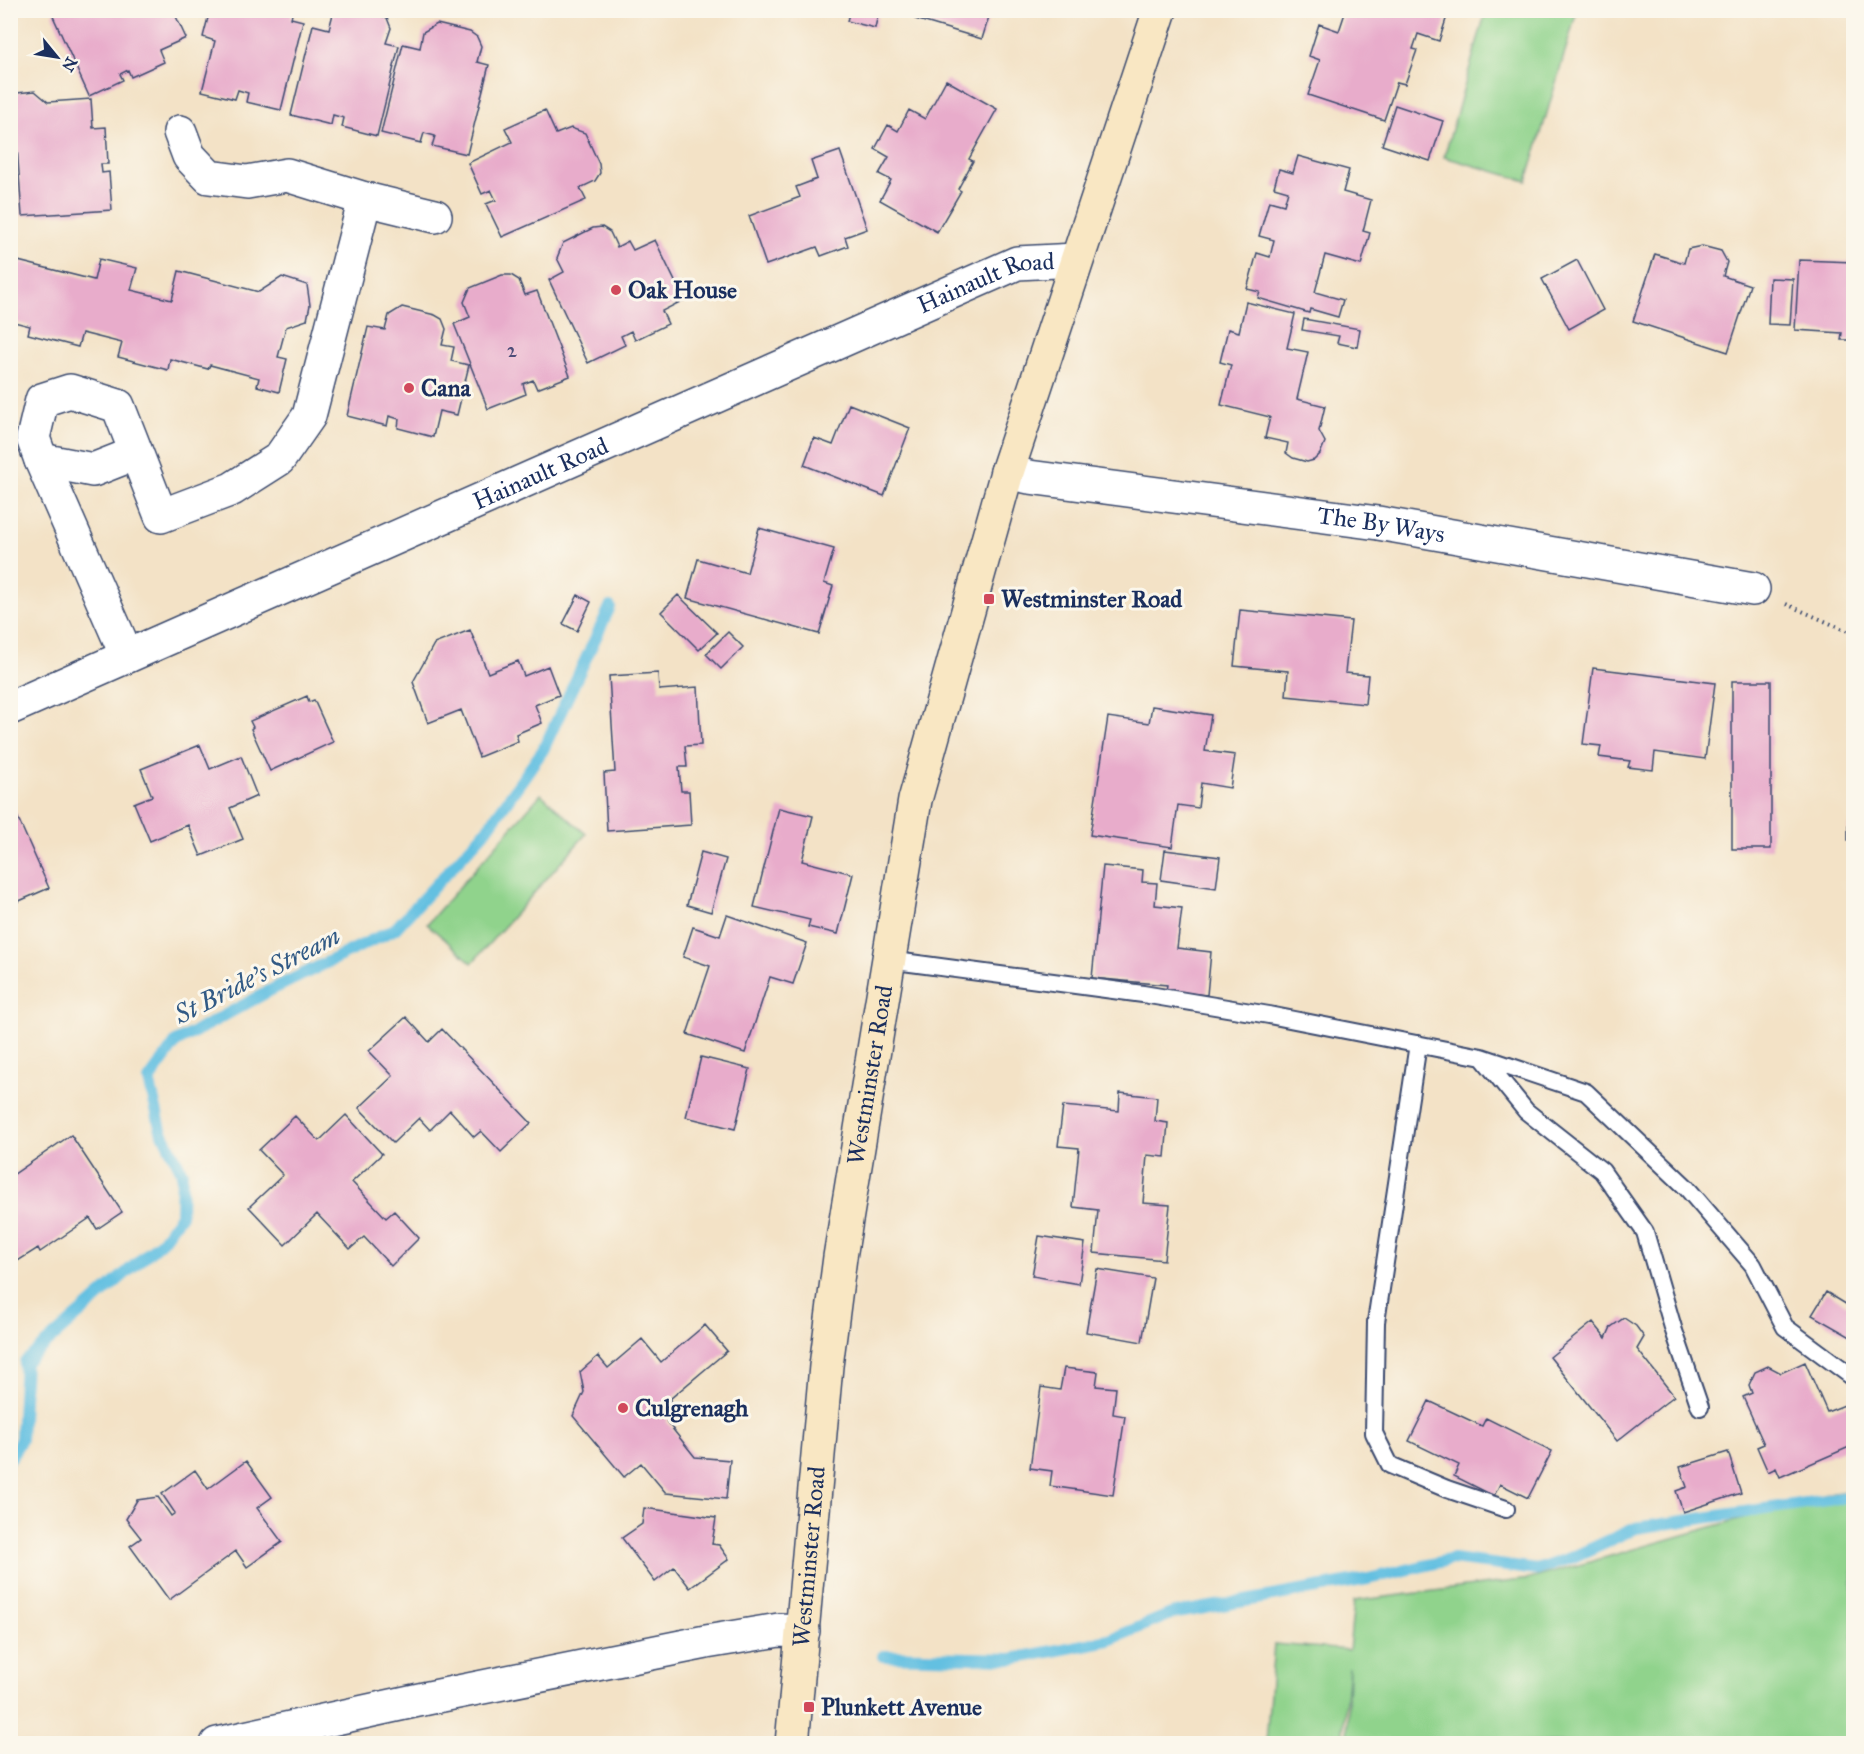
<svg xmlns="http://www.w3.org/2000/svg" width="1864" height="1754" font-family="'IM FELL Great Primer',serif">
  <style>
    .green { fill: #90d38c; stroke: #568175; stroke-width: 1.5 }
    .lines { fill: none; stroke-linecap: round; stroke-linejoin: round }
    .stream { stroke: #63c0e1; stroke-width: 12 }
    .building { fill: #e8accb }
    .lane-casing { stroke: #3b4a6e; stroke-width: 20 }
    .street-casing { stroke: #3b4a6e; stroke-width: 36 }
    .secondary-casing { stroke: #3b4a6e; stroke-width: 36 }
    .path { stroke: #3b4a6e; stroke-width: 4; stroke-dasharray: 1.5 4.5; stroke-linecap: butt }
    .lane { stroke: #fff; stroke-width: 16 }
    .street { stroke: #fff; stroke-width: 33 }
    .secondary { stroke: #f9e7c3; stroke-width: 33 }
    .poi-dot { fill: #d1495b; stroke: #fbf7ec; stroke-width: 2 }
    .labels { text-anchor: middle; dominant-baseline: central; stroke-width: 6; stroke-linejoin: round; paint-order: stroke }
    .number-label { font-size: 21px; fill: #4e4e79 }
    .street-label { font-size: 24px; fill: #1b2f5e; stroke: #fbf7ec }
    .poi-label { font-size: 24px; font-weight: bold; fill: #1b2f5e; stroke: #fbf7ec; text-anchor: start }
    .water-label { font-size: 26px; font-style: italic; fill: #315a85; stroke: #fbf7ec }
  </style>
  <rect width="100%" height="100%" fill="#fbf7ec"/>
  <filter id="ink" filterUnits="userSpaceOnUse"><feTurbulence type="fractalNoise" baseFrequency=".0167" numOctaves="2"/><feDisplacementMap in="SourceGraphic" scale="12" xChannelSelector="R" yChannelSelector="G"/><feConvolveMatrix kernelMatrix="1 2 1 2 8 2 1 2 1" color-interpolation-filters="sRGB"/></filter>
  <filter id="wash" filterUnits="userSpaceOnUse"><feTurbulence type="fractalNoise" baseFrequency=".008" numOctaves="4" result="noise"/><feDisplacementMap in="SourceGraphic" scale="24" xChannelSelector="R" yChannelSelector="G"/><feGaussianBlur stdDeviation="1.35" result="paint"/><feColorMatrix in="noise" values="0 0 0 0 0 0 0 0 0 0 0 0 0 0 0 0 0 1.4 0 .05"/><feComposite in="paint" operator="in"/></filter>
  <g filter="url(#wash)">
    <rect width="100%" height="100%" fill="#f3e2c6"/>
    <!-- green -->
    <path class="green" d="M1486,11h91l-50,170 -83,-24z
      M541,794l45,40 -114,129 -45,-39z
      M1853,1490v253h-506l2,-76 -7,76h-76l8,-99 75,6 5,-49 176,-22 297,-85z"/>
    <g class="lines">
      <!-- stream -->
      <path class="stream" d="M10,1459l11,-20 4,-77 137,-121 19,-26 1,-43 -21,-42 -12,-50 27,-38 97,-53 122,-60 93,-101 55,-78 67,-143
        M883,1656l129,3 97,-19 62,-26 197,-35 85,-20 84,11 36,-13 63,-29 218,-32"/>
    </g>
    <g id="blocks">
      <!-- building -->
      <path class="building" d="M59,10h114l13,28 -27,12 5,12 -33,15 -3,-7 -8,4 3,6 -34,16 -37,-82z
        M210,10h83l-2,8 12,3 -22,89 -35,-8 2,-9 -10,-3 -3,9 -33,-8 13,-50 -12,-4z
        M338,10h28l21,8 4,10 -5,15 13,3 -22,90 -35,-9 2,-9 -11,-3 -2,10 -40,-10 22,-90 16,4 4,-15z
        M850,10h29l-4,18 -28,-7z
        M918,10h73l-9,29 -67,-20z
        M1346,10h103l-10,31 -21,-7 -5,15 4,1 -12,34 -8,-2 -13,38 -76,-25 12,-35 -11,-4 10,-32 20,7z
        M437,24l33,8 7,5 4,9 -4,16 12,3 -22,89 -35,-8 3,-10 -11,-3 -3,10 -40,-10 22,-89 17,4 3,-16z
        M946,80l51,29 -28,50 4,2 -15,28 3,2 -24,41 -57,-32 11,-20 -12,-6 10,-17 -14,-8 13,-24 10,6 11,-21 16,9z
        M35,91l13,11 43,-3 2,29 13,-1 2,37h-7l1,9 7,-1 3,38 -90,6 -6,-84h-6v-33l7,-6z
        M1395,105l48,16 -13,40 -48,-16z
        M545,110l11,24 15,-6 14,5 14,31 1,9 -5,8 -15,7 6,12 -84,37 -16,-33 10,-4 -5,-10 -9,4 -14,-31 44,-21 -7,-14z
        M840,151l27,78 -22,8 3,9 -27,10 -4,-9 -51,18 -17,-49 51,-19 -4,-10 21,-8 -6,-18z
        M1298,156l51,14 -6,22 28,8 -8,31 7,2 -9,32 -36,-10 -10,37 28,8 -5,17 -28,-8 -1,4 -51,-15 2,-6 -13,-3 10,-36 13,4 4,-17 -15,-4 10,-35 15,4 4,-14 -14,-4 5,-18 14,4z
        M602,227l8,5 7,15 11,-6 5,9 22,-10 29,60 -22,11 6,13 -33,16 -4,-9 -10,5 4,9 -37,18 -39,-83 15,-8 -7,-14 6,-15 30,-15z
        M1702,246l19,5 6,11 -4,14 27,9 -22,67 -95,-31 22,-67 29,9 4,-14z
        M99,259l38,9 -6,22 41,10 7,-29 80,21 23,-15 25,8 3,20 -3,15 -21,7 -8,30 9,2 -8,33 -22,-6 2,-8 -49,-13 -2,4 -38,-10 -2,11 -50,-13 4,-14 -40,-10 -4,14 -50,-13 2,-8 -20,-5v-28l8,-32 76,19z
        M1577,260l26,50 -34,19 -27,-50z
        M1799,260l55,2v78h-13l1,-7 -47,-3z
        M502,275h9l8,5 6,15 12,-4 33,85 -33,13 -4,-9 -10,4 3,10 -38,15 -34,-85 16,-7 -6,-15 6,-14z
        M1770,278l23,1 -3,46 -22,-1z
        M1246,302l49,12 -8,34 21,4 -11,47 28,7 -6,25 6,11 -5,12 -6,6 -7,2 -14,-4 -7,-5 2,-10 -23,-5 5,-21 -49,-12 10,-40 -11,-3 8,-33 11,3z
        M402,307l33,8 7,4 4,10 -4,16 12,2 -3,14 18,4 -12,50 -18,-4 -6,26 -35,-9 1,-9 -10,-3 -2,10 -40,-10 21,-89 17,3 4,-15z
        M1304,319l56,10 -3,18 -20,-4 2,-7 -37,-6z
        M849,404l61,24 -26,68 -80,-31 10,-27 19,7z
        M759,528l75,21 -10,34 9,3 -14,48 -132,-36 11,-39 49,14z
        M578,595l13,7 -14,29 -14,-7z
        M678,595l39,38 -18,17 -38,-38z
        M1240,610l111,11 -6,52 23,2 -3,29 -79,-8 2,-25 -54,-5z
        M470,630l18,43 30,-12 6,15 24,-10 11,29 -24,10 7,18 -26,11 2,7 -39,16 -18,-47 -33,13 -15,-41 21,-38z
        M728,632l15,15 -22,22 -15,-15z
        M1593,668l122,15 -10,76 -50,-7 -2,18 -25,-3 2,-6 -31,-4 2,-11 -18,-2z
        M658,673l1,17 39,-3 3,58 -16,1 2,21h-8l2,24h8l2,34 -84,6 -3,-58 11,-1 -6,-96z
        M1732,681h39v168h-39z
        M307,696l2,6 5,-2 19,42 -63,29 -19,-42 2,-2 -3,-6z
        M1152,706l59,9 -6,36 30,4 -5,33 -29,-5 -3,25 -20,-3 -6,42 -82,-12 18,-118 41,6z
        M200,745l10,24 31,-13 16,40 -27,12 13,31 -42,17 -13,-31 -38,16 -16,-38 18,-7 -11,-27z
        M10,800l39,88 -39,17z
        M779,808l34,8 -11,45 51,13 -15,60 -30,-7 2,-7 -56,-13z
        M1848,825h6v15h-6z
        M1165,850l55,7 -4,31 -55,-8z
        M701,852l25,7 -15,53 -24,-7z
        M1103,866l40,4 -1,12 15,1 -2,22 27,3 -5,40 34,4 -4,43 -41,-4 1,-6 -75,-7z
        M727,915l80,28 -14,41 -23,-7 -25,76 -58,-19 23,-68 -27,-9 10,-30 27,9z
        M406,1017l23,25 13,-13 89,94 -30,29 -20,-21 -7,6 -24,-27 -20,20 -11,-12 -26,25 -34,-35 34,-32 -24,-25z
        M701,1057l49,12 -15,60 -49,-12z
        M1120,1093l37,4 -2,24 13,2 -3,34 -18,-2 -4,48 27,2 -6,55 -70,-7 4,-43 -25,-3 6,-59 -21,-2 5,-40 56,5z
        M346,1115l36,39 -30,28 34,36 8,-7 25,27 -28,28 -27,-29 -14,12 -33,-35 -32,31 -36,-38 34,-32 -24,-25 36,-34 24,25z
        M71,1135l51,77 -25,17 -7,-11 -50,34 -2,-4 -28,18v-66l3,-1 -3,-4v-18z
        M1039,1236l46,7 -6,41 -47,-8z
        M1097,1269l56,9 -11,64 -56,-10z
        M1826,1292l28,17v30l-42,-24z
        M1624,1318l12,8 8,11 -7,12 37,47 -57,45 -67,-84 43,-35 13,16 5,-11z
        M705,1325l22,26 -57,48 -3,23 28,35 35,3 -4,39 -60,-6 -25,-30 -17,14 -51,-61 11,-24 -4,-20 18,-16 10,12 34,-29 19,23z
        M1805,1362l22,50 25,-10 2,43 -74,32 -4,-9 -8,4 -11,-25 7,-3 -21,-47 9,-4 -3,-8 6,-13 13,-6 13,7z
        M1064,1368l34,4 -2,14 20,2 -3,26 12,2 -12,79 -63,-9 2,-15 -22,-3 11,-81 19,3z
        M1429,1401l53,25 4,-8 66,33 -24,47 -28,-14 -6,12 -40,-20 5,-11 -50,-24z
        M1728,1452l13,41 -58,19 -7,-21 11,-4 -7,-20z
        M246,1461l26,36 -15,11 25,34 -35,25 -11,-16 -67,49 -39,-54 11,-8 -15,-19 11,-19 21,-3 13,19 4,-3 -13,-19 33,-24 13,19z
        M644,1508l72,10 -4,26 7,1 10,14 -39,29 -16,-21 -19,15 -33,-44 20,-14z"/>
    </g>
  </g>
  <g filter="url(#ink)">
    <use href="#blocks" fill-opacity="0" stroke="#3b4a6e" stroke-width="1.5"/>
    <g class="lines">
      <defs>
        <path id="lane" d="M888,960l255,34 126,21 213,42 104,35 100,95 67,78 32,62 69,51
          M1418,1044l-42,278 -2,111 16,32 57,24 59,20
          M1483,1058l43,53 76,60 43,61 29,99 26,76"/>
        <g id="street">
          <path d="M180,132l9,24 20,21 38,5 40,-7 78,24 70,17"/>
          <path d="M41,460l52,10 43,-17"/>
          <path id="s1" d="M1007,472l22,5 349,46 375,66"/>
          <path d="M127,656l-86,-196 -8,-22 9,-38 28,-9 48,15 43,110 71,-27 47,-30 30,-43 56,-217"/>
          <path id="s2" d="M10,708l1007,-445 59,-3"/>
          <path d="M217,1744l211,-46 278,-56 73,-12 24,1"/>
        </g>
        <g id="secondary">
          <path id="s3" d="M792,1744l34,-378 14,-109 75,-457 92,-328 153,-462"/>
        </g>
      </defs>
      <!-- lane casing -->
      <use href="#lane" class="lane-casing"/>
      <!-- street casing -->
      <use href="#street" class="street-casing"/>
      <!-- secondary casing -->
      <use href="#secondary" class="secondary-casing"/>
      <!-- path -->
      <path class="path" d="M1786,604l68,30"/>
      <!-- lane -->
      <use href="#lane" class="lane"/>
      <!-- street -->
      <use href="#street" class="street"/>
      <!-- secondary -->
      <use href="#secondary" class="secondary"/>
    </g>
  </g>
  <!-- markers -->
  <g class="poi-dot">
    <circle cx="616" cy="290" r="6"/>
    <circle cx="409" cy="388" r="6"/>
    <rect x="983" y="593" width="12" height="12" rx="3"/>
    <circle cx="623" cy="1408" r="6"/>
    <rect x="803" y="1701" width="12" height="12" rx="3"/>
  </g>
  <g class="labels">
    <!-- number labels -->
    <g class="number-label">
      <text x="512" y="350">2</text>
    </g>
    <!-- street labels -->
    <g class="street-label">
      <text stroke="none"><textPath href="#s2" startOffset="1066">Hainault Road</textPath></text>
      <text stroke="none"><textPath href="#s2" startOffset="580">Hainault Road</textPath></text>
      <text stroke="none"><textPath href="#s1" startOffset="378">The By Ways</textPath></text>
      <text stroke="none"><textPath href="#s3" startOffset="674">Westminster Road</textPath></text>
      <text stroke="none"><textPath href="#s3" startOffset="188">Westminster Road</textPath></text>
    </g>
    <!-- poi labels -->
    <g class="poi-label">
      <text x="628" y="290">Oak House</text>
      <text x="421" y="388">Cana</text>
      <text x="1001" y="599">Westminster Road</text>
      <text x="635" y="1408">Culgrenagh</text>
      <text x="821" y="1707">Plunkett Avenue</text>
    </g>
    <!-- water labels -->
    <g class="water-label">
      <text transform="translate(257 975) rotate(-27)">St Bride's Stream</text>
    </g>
  </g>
  <!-- margin -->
  <rect width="1864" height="1754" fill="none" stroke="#fbf7ec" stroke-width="36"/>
  <!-- north arrow -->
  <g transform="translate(57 57) rotate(120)" stroke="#fbf7ec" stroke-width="4.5" paint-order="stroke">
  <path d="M0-4.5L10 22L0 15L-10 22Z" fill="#1b2f5e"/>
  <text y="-9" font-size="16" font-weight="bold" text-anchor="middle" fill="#1b2f5e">N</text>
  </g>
</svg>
